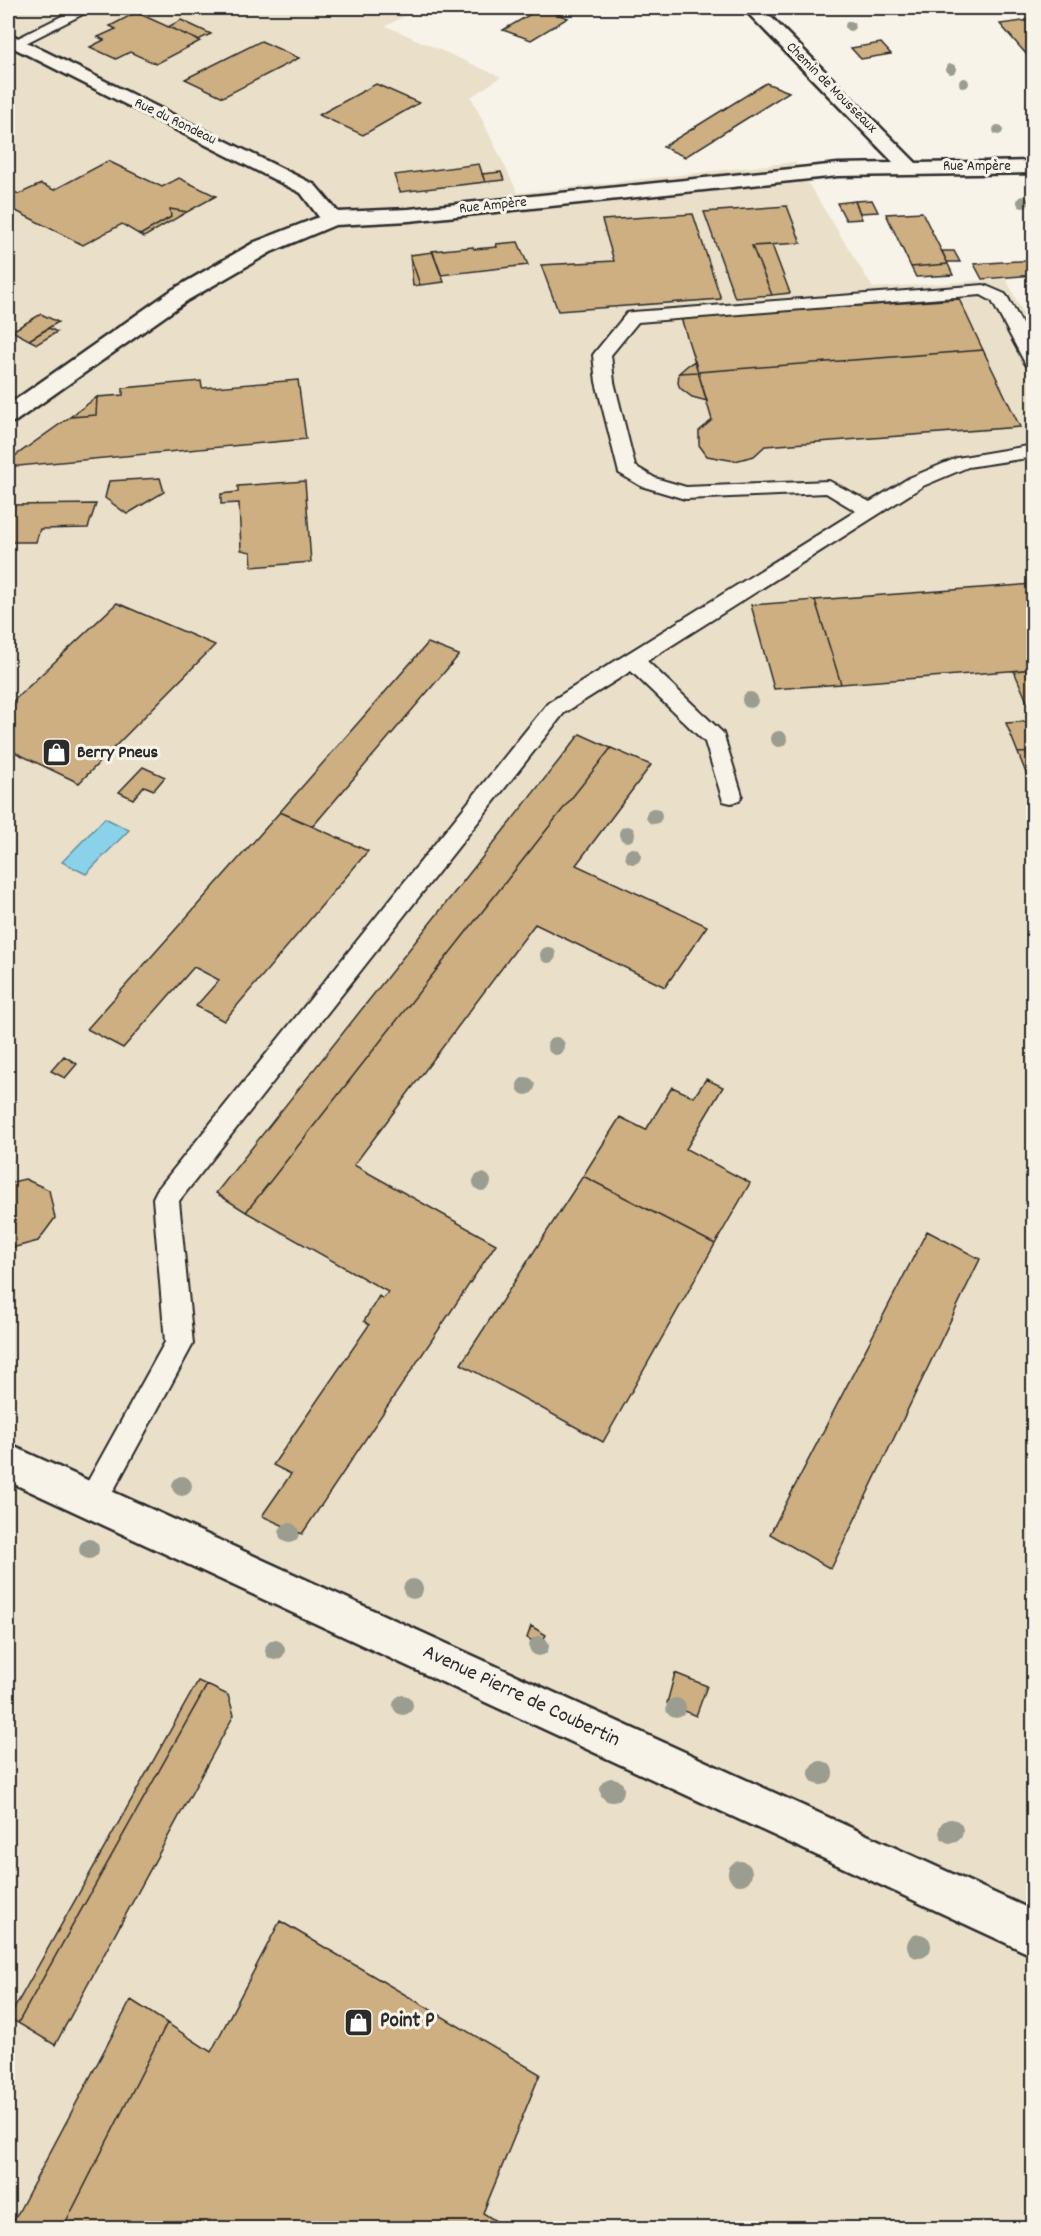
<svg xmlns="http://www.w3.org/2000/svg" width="1041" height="2236" font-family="Dekko,sans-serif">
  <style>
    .built { fill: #eadfc9 }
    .water { fill: #89d2ea; stroke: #638f9e; stroke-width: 1.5 }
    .building { fill: #cdaf81; stroke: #2b2b2b; stroke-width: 1.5 }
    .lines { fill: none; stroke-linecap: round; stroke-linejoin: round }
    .service-casing { stroke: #2b2b2b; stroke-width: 4 }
    .minor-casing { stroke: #2b2b2b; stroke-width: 5 }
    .tertiary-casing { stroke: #2b2b2b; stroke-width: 5 }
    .service { fill: #f7f3e8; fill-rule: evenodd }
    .minor { fill: #f7f3e8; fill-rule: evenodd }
    .tertiary { fill: #f7f3e8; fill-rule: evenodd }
    .tree { fill: #9a9d8f }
    .labels { text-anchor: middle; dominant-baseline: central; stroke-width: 6; stroke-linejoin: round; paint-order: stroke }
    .far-street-label { font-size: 15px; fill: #2b2b2b; stroke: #f7f3e8 }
    .poi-label { font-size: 18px; font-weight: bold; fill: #2b2b2b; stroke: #f7f3e8; text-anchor: start }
    .near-street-label { font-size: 21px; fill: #2b2b2b; stroke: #f7f3e8 }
    .near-poi-label { font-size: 21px; font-weight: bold; fill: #2b2b2b; stroke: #f7f3e8; text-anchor: start }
  </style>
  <rect width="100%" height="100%" fill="#f7f3e8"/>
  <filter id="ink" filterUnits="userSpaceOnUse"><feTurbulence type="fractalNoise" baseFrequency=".0167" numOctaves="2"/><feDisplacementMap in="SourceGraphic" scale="12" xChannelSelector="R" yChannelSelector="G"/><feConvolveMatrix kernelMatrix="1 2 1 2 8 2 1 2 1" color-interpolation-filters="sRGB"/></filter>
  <g filter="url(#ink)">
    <!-- built -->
    <path class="built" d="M8,8h412l-34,18 115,51 -30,20 47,96 277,-31 78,126 133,-9 27,54v1895h-1025z"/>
    <!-- water -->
    <path class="water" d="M105,818l24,12 -43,44 -24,-12z"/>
    <!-- building -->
    <path class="building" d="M541,8l27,10 -37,22 -28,-10z
      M135,13l7,2 58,26 -44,23 -26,-12 -14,7 -26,-12 14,-7 -6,-3 18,-8 -6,-3z
      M181,20l30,14 -13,6 -30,-13z
      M1030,20l4,4v39l-34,-39z
      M261,41l38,17 -76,39 -38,-18z
      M881,43l10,11 -30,5 -10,-11z
      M766,83l23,9 -104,65 -22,-10z
      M376,84l43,19 -56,32 -44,-20z
      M108,161l54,26 17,-9 37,18 -29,16 -17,-3 1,8 -31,18 -18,-11 -39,21 -75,-38v-12l6,-3 5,2 22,-10 13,6z
      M479,164l6,18 -85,10 -6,-17z
      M501,172l3,8 -19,2 -3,-8z
      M872,200l6,12 -18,1 -5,-12z
      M855,201l7,18 -16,1 -9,-17z
      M787,206l14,37 -49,3 20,49 -37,3 -31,-86z
      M170,209l17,3 -43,25 -4,-2 31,-18z
      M922,212l26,52 -37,3 -25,-53z
      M693,214l28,85 -163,12 -17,-46 73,-4 -12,-41z
      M518,242l10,23 -87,10 -9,-24 41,-4 1,2 23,-2 -1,-3z
      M772,245l18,48 -18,2 -20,-49z
      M942,251h12l6,11h-13z
      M433,252l11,30 -24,3 -10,-30z
      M410,255l10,30 -7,1z
      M1034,260v15l-52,4 -8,-15z
      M948,264l5,11 -37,2 -5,-10z
      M959,299l24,51 -285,22 -17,-54z
      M41,314l17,8 -29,18 -17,-9z
      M49,328l8,4 -20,12 -8,-4z
      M983,350l37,77 -255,19 -11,10 -19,5 -28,-5 -8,-11v-14l13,-11 -14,-48z
      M695,361l3,11 -19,1 9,-8z
      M698,372l9,29 -15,-4 -12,-9 -2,-5 1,-10z
      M298,380l8,59 -298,28v-6l62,-44 26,-2 1,-18 26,-2v-7l78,-7 1,7z
      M97,397l-1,18 -26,2z
      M160,478l4,14 -37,22 -22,-16 4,-17z
      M305,481l6,81 -59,5 -1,-15 -10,-2 -2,-47 -18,1v-10l17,-2v-6z
      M96,504l-8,24 -48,1 -4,13h-28l2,-8h-2v-29z
      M1034,584v85l-193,15 -26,-84z
      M815,600l26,84 -67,5 -23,-84z
      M117,603l98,42 -136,138 -71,-34v-43z
      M428,643l31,12 -146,171 -33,-14z
      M1034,669v49l-20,-47z
      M1034,721v31l-16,1 -12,-30z
      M580,734l31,14 -365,464 -30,-19z
      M611,748l40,17 -75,100 131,61 -42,61 -130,-63 -181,241 142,79 -194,290 -40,-18 29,-42 -18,-9 96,-140 -5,-4 15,-25 4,3 5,-7 -142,-80z
      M1034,752v26h-6l-10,-25z
      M143,767l22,10 -11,13 -10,-4 -11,13 -14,-7z
      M280,812l88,39 -144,170 -28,-15 23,-26 -25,-13 -71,81 -36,-19z
      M64,1056l13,8 -12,14 -14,-7z
      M706,1079l17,8 -37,62 64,34 -35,61 -132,-68 37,-59 26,13 26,-43 22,10z
      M583,1176l132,68 -112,198 -142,-78z
      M25,1179l24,11 6,28 -17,23 -30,8v-66z
      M927,1231l53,28 -149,310 -61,-35z
      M531,1626l15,9 -6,10 -13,-7z
      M675,1673l32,13 -11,30 -29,-13z
      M198,1681l9,4 -189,338 -9,-5z
      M207,1685l21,10 6,20 -179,330 -37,-22z
      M280,1921l260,153 -57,139 24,15h-444l104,-205 44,29z
      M131,2000l36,23 -104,205h-53z"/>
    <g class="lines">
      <defs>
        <path id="service" d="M78,8h17l-75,38h-10l-2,-3z
          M984,285l21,9 3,4 26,48v22l-6,-1 -3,-4 -33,-62 -11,-6 -343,27 -27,33 3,27 21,84 20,12 31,9 143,-6 41,21 39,-24 48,-20 77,-13v12l-66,10 -45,19 -276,175 76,72 19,62 -3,6 -8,2 -8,-2 -18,-59 -74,-71 -67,42 -385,488 14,143 -90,166 -10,5 -10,-5 -5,-10 5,-10 82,-148 -12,-144 4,-8 391,-487 308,-192 -30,-18 -141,6 -44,-13 -22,-13 -23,-91 -3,-27 3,-4 31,-38 6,-1z"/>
        <path id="minor" d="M743,8h19l154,155 118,-2v12l-196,3 -429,45 -74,4 -64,27 -83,48 -172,121 -8,2v-18l164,-115 83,-48 64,-25 -18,-24 -293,-148v-12l307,152 23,27 71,-3 429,-45 56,-1z"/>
        <path id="tertiary" d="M8,1444l1026,467v45l-1026,-475z"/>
      </defs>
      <!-- service casing -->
      <use href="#service" class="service-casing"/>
      <!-- minor casing -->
      <use href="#minor" class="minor-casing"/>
      <!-- tertiary casing -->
      <use href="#tertiary" class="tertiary-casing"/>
      <!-- service -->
      <use href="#service" class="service"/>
      <!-- minor -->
      <use href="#minor" class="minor"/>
      <!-- tertiary -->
      <use href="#tertiary" class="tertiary"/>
    </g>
    <!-- trees -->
    <g class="tree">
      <circle cx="850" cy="26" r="5"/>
      <circle cx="951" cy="69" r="5"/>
      <circle cx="964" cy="83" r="5"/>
      <circle cx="998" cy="130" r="5"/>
      <circle cx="1023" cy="202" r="6"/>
      <circle cx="750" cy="700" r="8"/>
      <circle cx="779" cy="739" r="8"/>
      <circle cx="654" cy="816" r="8"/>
      <circle cx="627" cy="834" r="8"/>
      <circle cx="633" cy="856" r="8"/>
      <circle cx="548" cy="955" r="8"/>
      <circle cx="556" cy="1046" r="9"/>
      <circle cx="526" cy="1086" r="9"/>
      <circle cx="482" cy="1182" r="9"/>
      <circle cx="182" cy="1486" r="10"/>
      <circle cx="289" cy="1533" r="10"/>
      <circle cx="89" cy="1549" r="10"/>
      <circle cx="413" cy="1589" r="10"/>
      <circle cx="539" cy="1646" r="10"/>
      <circle cx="275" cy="1650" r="10"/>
      <circle cx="403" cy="1705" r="10"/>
      <circle cx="676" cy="1708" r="10"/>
      <circle cx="821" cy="1773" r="12"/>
      <circle cx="612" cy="1790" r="12"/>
      <circle cx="951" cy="1831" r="12"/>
      <circle cx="740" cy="1873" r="12"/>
      <circle cx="919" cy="1946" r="12"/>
    </g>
  </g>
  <!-- icons -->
  <defs>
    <symbol id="shop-square" viewBox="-11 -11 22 22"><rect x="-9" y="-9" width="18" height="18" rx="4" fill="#2b2b2b" stroke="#f7f3e8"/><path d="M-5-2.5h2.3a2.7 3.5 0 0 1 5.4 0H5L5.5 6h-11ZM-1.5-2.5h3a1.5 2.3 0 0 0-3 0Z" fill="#fff"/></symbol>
  </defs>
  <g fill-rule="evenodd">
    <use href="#shop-square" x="40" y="736" width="33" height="33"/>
    <use href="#shop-square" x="342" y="2006" width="33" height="33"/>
  </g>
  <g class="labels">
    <!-- far-street labels -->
    <g class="far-street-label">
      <text transform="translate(831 88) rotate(45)">Chemin de Mousseaux</text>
      <text transform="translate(175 122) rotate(26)">Rue du Rondeau</text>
      <text x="977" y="167">Rue Ampère</text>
      <text transform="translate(493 206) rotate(-6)">Rue Ampère</text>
    </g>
    <!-- poi labels -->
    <g class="poi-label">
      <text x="77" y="753">Berry Pneus</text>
    </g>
    <!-- near-street labels -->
    <g class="near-street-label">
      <text transform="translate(521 1697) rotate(25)">Avenue Pierre de Coubertin</text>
    </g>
    <!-- near-poi labels -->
    <g class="near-poi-label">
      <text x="380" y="2022">Point P</text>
    </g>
  </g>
  <!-- margin -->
  <rect width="1041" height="2236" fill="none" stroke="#f7f3e8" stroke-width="30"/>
  <rect x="15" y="15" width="1011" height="2206" fill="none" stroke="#2b2b2b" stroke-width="2" filter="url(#ink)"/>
</svg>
